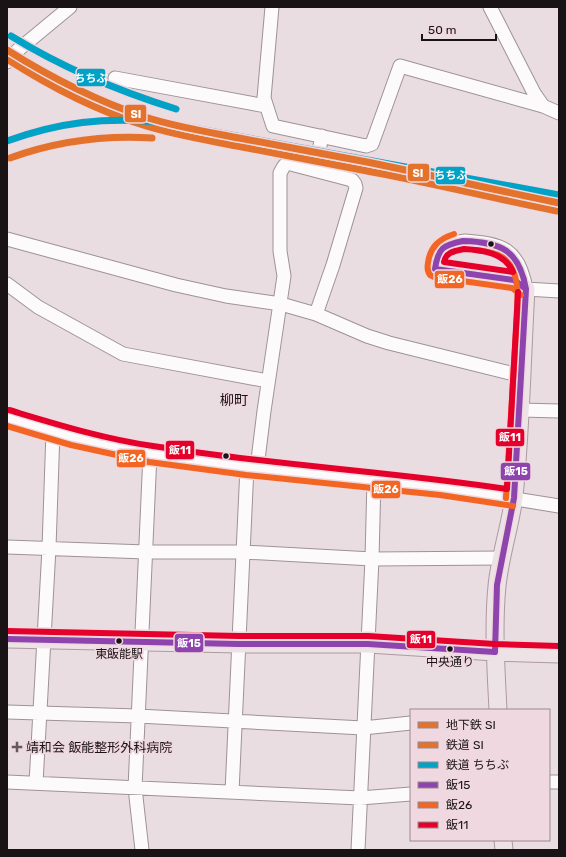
<svg xmlns="http://www.w3.org/2000/svg" width="566" height="857" font-family="Rubik,'Noto Sans JP',sans-serif">
  <style>
    .lines { fill: none; stroke-linecap: round; stroke-linejoin: round }
    .minor-casing { stroke: #9d9397; stroke-width: 15 }
    .major-casing { stroke: #ae99a2; stroke-width: 19 }
    .minor { stroke: #fcfafa; stroke-width: 13 }
    .major { stroke: #ede2e6; stroke-width: 17 }
    .bus-1-casing { stroke: #efd8e0; stroke-width: 9 }
    .bus-2-casing { stroke: #efd8e0; stroke-width: 9 }
    .bus-3-casing { stroke: #efd8e0; stroke-width: 9 }
    .bus-1 { stroke: #8e44ad; stroke-width: 6 }
    .bus-2 { stroke: #f26522; stroke-width: 6 }
    .bus-3 { stroke: #e4002b; stroke-width: 6 }
    .rail-1-casing { stroke: #efd8e0; stroke-width: 10 }
    .rail-2-casing { stroke: #efd8e0; stroke-width: 10 }
    .rail-1 { stroke: #e2722c; stroke-width: 7 }
    .rail-2 { stroke: #01a2c5; stroke-width: 7 }
    .metro-1-casing { stroke: #efd8e0; stroke-width: 10 }
    .metro-1 { stroke: #e2722c; stroke-width: 7 }
    .bus-dot { fill: #1a1315; stroke: #efd8e0; stroke-width: 1.5 }
    .poi-dot { fill: #635a5c; stroke: #efd8e0; stroke-width: 1.5 }
    .labels { text-anchor: middle; dominant-baseline: central; stroke-width: 3.5; stroke-linejoin: round; paint-order: stroke }
    .bus-label { font-size: 12px; fill: #1a1315; stroke: #efd8e0 }
    .poi-label { font-size: 13px; fill: #1a1315; stroke: #efd8e0; text-anchor: start }
    .neighbourhood-label { font-size: 14px; fill: #1a1315; stroke: #efd8e0 }
    .line-badge { stroke: #efd8e0; stroke-width: 1.5 }
    .badge-label { font-size: 11px; text-anchor: middle; font-weight: bold; fill: #fff }
  </style>
  <rect width="100%" height="100%" fill="#eadde1"/>
  <g class="lines">
    <defs>
      <path id="minor" d="M272,7l-8,91 9,28 93,20 6,-2 28,-78 143,40
        M490,7l44,86 9,13 16,7
        M7,62l11,-12 52,-43
        M115,78l151,28
        M315,170l7,-34
        M7,239l169,46 50,11 55,8 35,10 51,22 22,7 133,33
        M465,241c38,3 54,8 61,48l-8,-7 -4,-2 -79,-11c2,-21 10,-26 30,-28z
        M7,284l31,23 85,47 145,27
        M526,289l33,2
        M520,410l39,1
        M7,418l66,19 77,17 97,13 194,20 118,19
        M257,468l7,-57 20,-135 -4,-25v-78l4,-7 3,-3 65,17 3,4 1,4 -23,77 -17,49
        M7,547l139,5h97l129,7 130,-1
        M7,712l131,4 225,12 48,-5
        M7,782l353,16 51,-4
        M549,782h10
        M36,783l13,-235 4,-117
        M232,792l15,-325
        M142,850l-7,-62 15,-334
        M358,850l14,-291 2,-80"/>
      <path id="major" d="M7,639l232,5h129l127,8 64,2
        M498,710c-2,-41 -5,-83 -1,-124 3,-30 13,-59 17,-89 7,-69 8,-139 12,-208
        M503,840l1,10"/>
    </defs>
    <!-- minor casing -->
    <use href="#minor" class="minor-casing"/>
    <!-- major casing -->
    <use href="#major" class="major-casing"/>
    <!-- minor -->
    <use href="#minor" class="minor"/>
    <!-- major -->
    <use href="#major" class="major"/>
    <defs>
      <path id="bus-1" d="M463,241c38,1 56,9 63,48l-12,-9 -79,-11c3,-21 8,-24 28,-28z
        M7,639l232,5h129l127,8
        M495,652l2,-67 17,-87 12,-209"/>
      <path id="bus-2" d="M454,234c-15,5 -24,13 -26,29 -1,5 -1,8 2,12l4,2 78,11 9,7
        M475,250c9,1 19,2 27,7 18,12 16,39 15,58l-11,183
        M7,426l64,19 78,17 97,13 194,20 73,11"/>
      <path id="bus-3" d="M464,249c19,1 41,4 49,23l-69,-10c2,-10 11,-11 20,-13z
        M9,410c47,14 95,29 144,36 117,19 236,25 354,43l11,-197
        M7,631l232,5h129l127,8 64,2"/>
    </defs>
    <!-- bus-1 casing -->
    <use href="#bus-1" class="bus-1-casing"/>
    <!-- bus-2 casing -->
    <use href="#bus-2" class="bus-2-casing"/>
    <!-- bus-3 casing -->
    <use href="#bus-3" class="bus-3-casing"/>
    <!-- bus-1 -->
    <use href="#bus-1" class="bus-1"/>
    <!-- bus-2 -->
    <use href="#bus-2" class="bus-2"/>
    <!-- bus-3 -->
    <use href="#bus-3" class="bus-3"/>
    <defs>
      <path id="rail-1" d="M7,59c42,27 88,51 136,66 31,10 63,15 94,21 42,8 84,16 125,24 66,12 130,28 195,41
        M10,158c47,-17 93,-23 142,-20"/>
      <path id="rail-2" d="M11,36c52,32 107,55 165,73
        M7,141c53,-19 97,-24 153,-19l399,73"/>
    </defs>
    <!-- rail-1 casing -->
    <use href="#rail-1" class="rail-1-casing"/>
    <!-- rail-2 casing -->
    <use href="#rail-2" class="rail-2-casing"/>
    <!-- rail-1 -->
    <use href="#rail-1" class="rail-1"/>
    <!-- rail-2 -->
    <use href="#rail-2" class="rail-2"/>
    <defs>
      <path id="metro-1" d="M7,50c43,27 90,51 138,67 31,10 63,15 94,21 43,8 85,16 128,24 64,13 128,28 192,41"/>
    </defs>
    <!-- metro-1 casing -->
    <use href="#metro-1" class="metro-1-casing"/>
    <!-- metro-1 -->
    <use href="#metro-1" class="metro-1"/>
  </g>
  <!-- markers -->
  <g class="bus-dot">
    <circle cx="491" cy="244" r="3.5"/>
    <circle cx="226" cy="456" r="3.5"/>
    <circle cx="119" cy="641" r="3.5"/>
    <circle cx="450" cy="649" r="3.5"/>
  </g>
  <path class="poi-dot" d="M15 741h4v4h4v4h-4v4h-4v-4h-4v-4h4z"/>
  <g class="labels">
    <!-- bus labels -->
    <g class="bus-label">
      <text x="119" y="654">東飯能駅</text>
      <text x="450" y="662">中央通り</text>
    </g>
    <!-- poi labels -->
    <g class="poi-label">
      <text x="26" y="747">靖和会 飯能整形外科病院</text>
    </g>
    <!-- neighbourhood labels -->
    <g class="neighbourhood-label">
      <text x="234" y="400">柳町</text>
    </g>
  </g>
  <g class="line-badge">
    <rect x="76" y="68" width="30" height="19" rx="4" fill="#01a2c5"/>
    <rect x="124" y="104" width="23" height="19" rx="4" fill="#e2722c"/>
    <rect x="407" y="163" width="23" height="19" rx="4" fill="#e2722c"/>
    <rect x="435" y="166" width="31" height="19" rx="4" fill="#01a2c5"/>
    <rect x="434" y="270" width="31" height="19" rx="4" fill="#f26522"/>
    <rect x="495" y="428" width="30" height="19" rx="4" fill="#e4002b"/>
    <rect x="165" y="440" width="30" height="20" rx="4" fill="#e4002b"/>
    <rect x="116" y="449" width="30" height="19" rx="4" fill="#f26522"/>
    <rect x="500" y="462" width="31" height="19" rx="4" fill="#8e44ad"/>
    <rect x="371" y="480" width="30" height="19" rx="4" fill="#f26522"/>
    <rect x="406" y="630" width="30" height="19" rx="4" fill="#e4002b"/>
    <rect x="174" y="633" width="30" height="20" rx="4" fill="#8e44ad"/>
  </g>
  <g class="badge-label">
    <text x="91" y="82">ちちぶ</text>
    <text x="136" y="118">SI</text>
    <text x="418" y="177">SI</text>
    <text x="451" y="179">ちちぶ</text>
    <text x="450" y="283">飯26</text>
    <text x="510" y="441">飯11</text>
    <text x="180" y="454">飯11</text>
    <text x="131" y="462">飯26</text>
    <text x="516" y="475">飯15</text>
    <text x="386" y="493">飯26</text>
    <text x="421" y="643">飯11</text>
    <text x="189" y="647">飯15</text>
  </g>
  <!-- border -->
  <rect width="566" height="857" fill="none" stroke="#1a1315" stroke-width="16"/>
  <!-- legend -->
  <rect x="410" y="709" width="140" height="132" fill="#efd8e0" stroke="#9a898f"/>
  <rect x="418" y="722" width="20" height="6" fill="#e2722c" stroke="#9a898f"/>
  <text x="446" y="729" font-size="12" fill="#1a1315">地下鉄 SI</text>
  <rect x="418" y="742" width="20" height="6" fill="#e2722c" stroke="#9a898f"/>
  <text x="446" y="749" font-size="12" fill="#1a1315">鉄道 SI</text>
  <rect x="418" y="762" width="20" height="6" fill="#01a2c5" stroke="#9a898f"/>
  <text x="446" y="769" font-size="12" fill="#1a1315">鉄道 ちちぶ</text>
  <rect x="418" y="782" width="20" height="6" fill="#8e44ad" stroke="#9a898f"/>
  <text x="446" y="789" font-size="12" fill="#1a1315">飯15</text>
  <rect x="418" y="802" width="20" height="6" fill="#f26522" stroke="#9a898f"/>
  <text x="446" y="809" font-size="12" fill="#1a1315">飯26</text>
  <rect x="418" y="822" width="20" height="6" fill="#e4002b" stroke="#9a898f"/>
  <text x="446" y="829" font-size="12" fill="#1a1315">飯11</text>
  <!-- scale -->
  <path d="M422 34v6h74v-6" fill="none" stroke="#1a1315" stroke-width="2"/>
  <text x="428" y="34" font-size="12" fill="#1a1315" stroke="#efd8e0" stroke-width="3" paint-order="stroke">50 m</text>
</svg>
